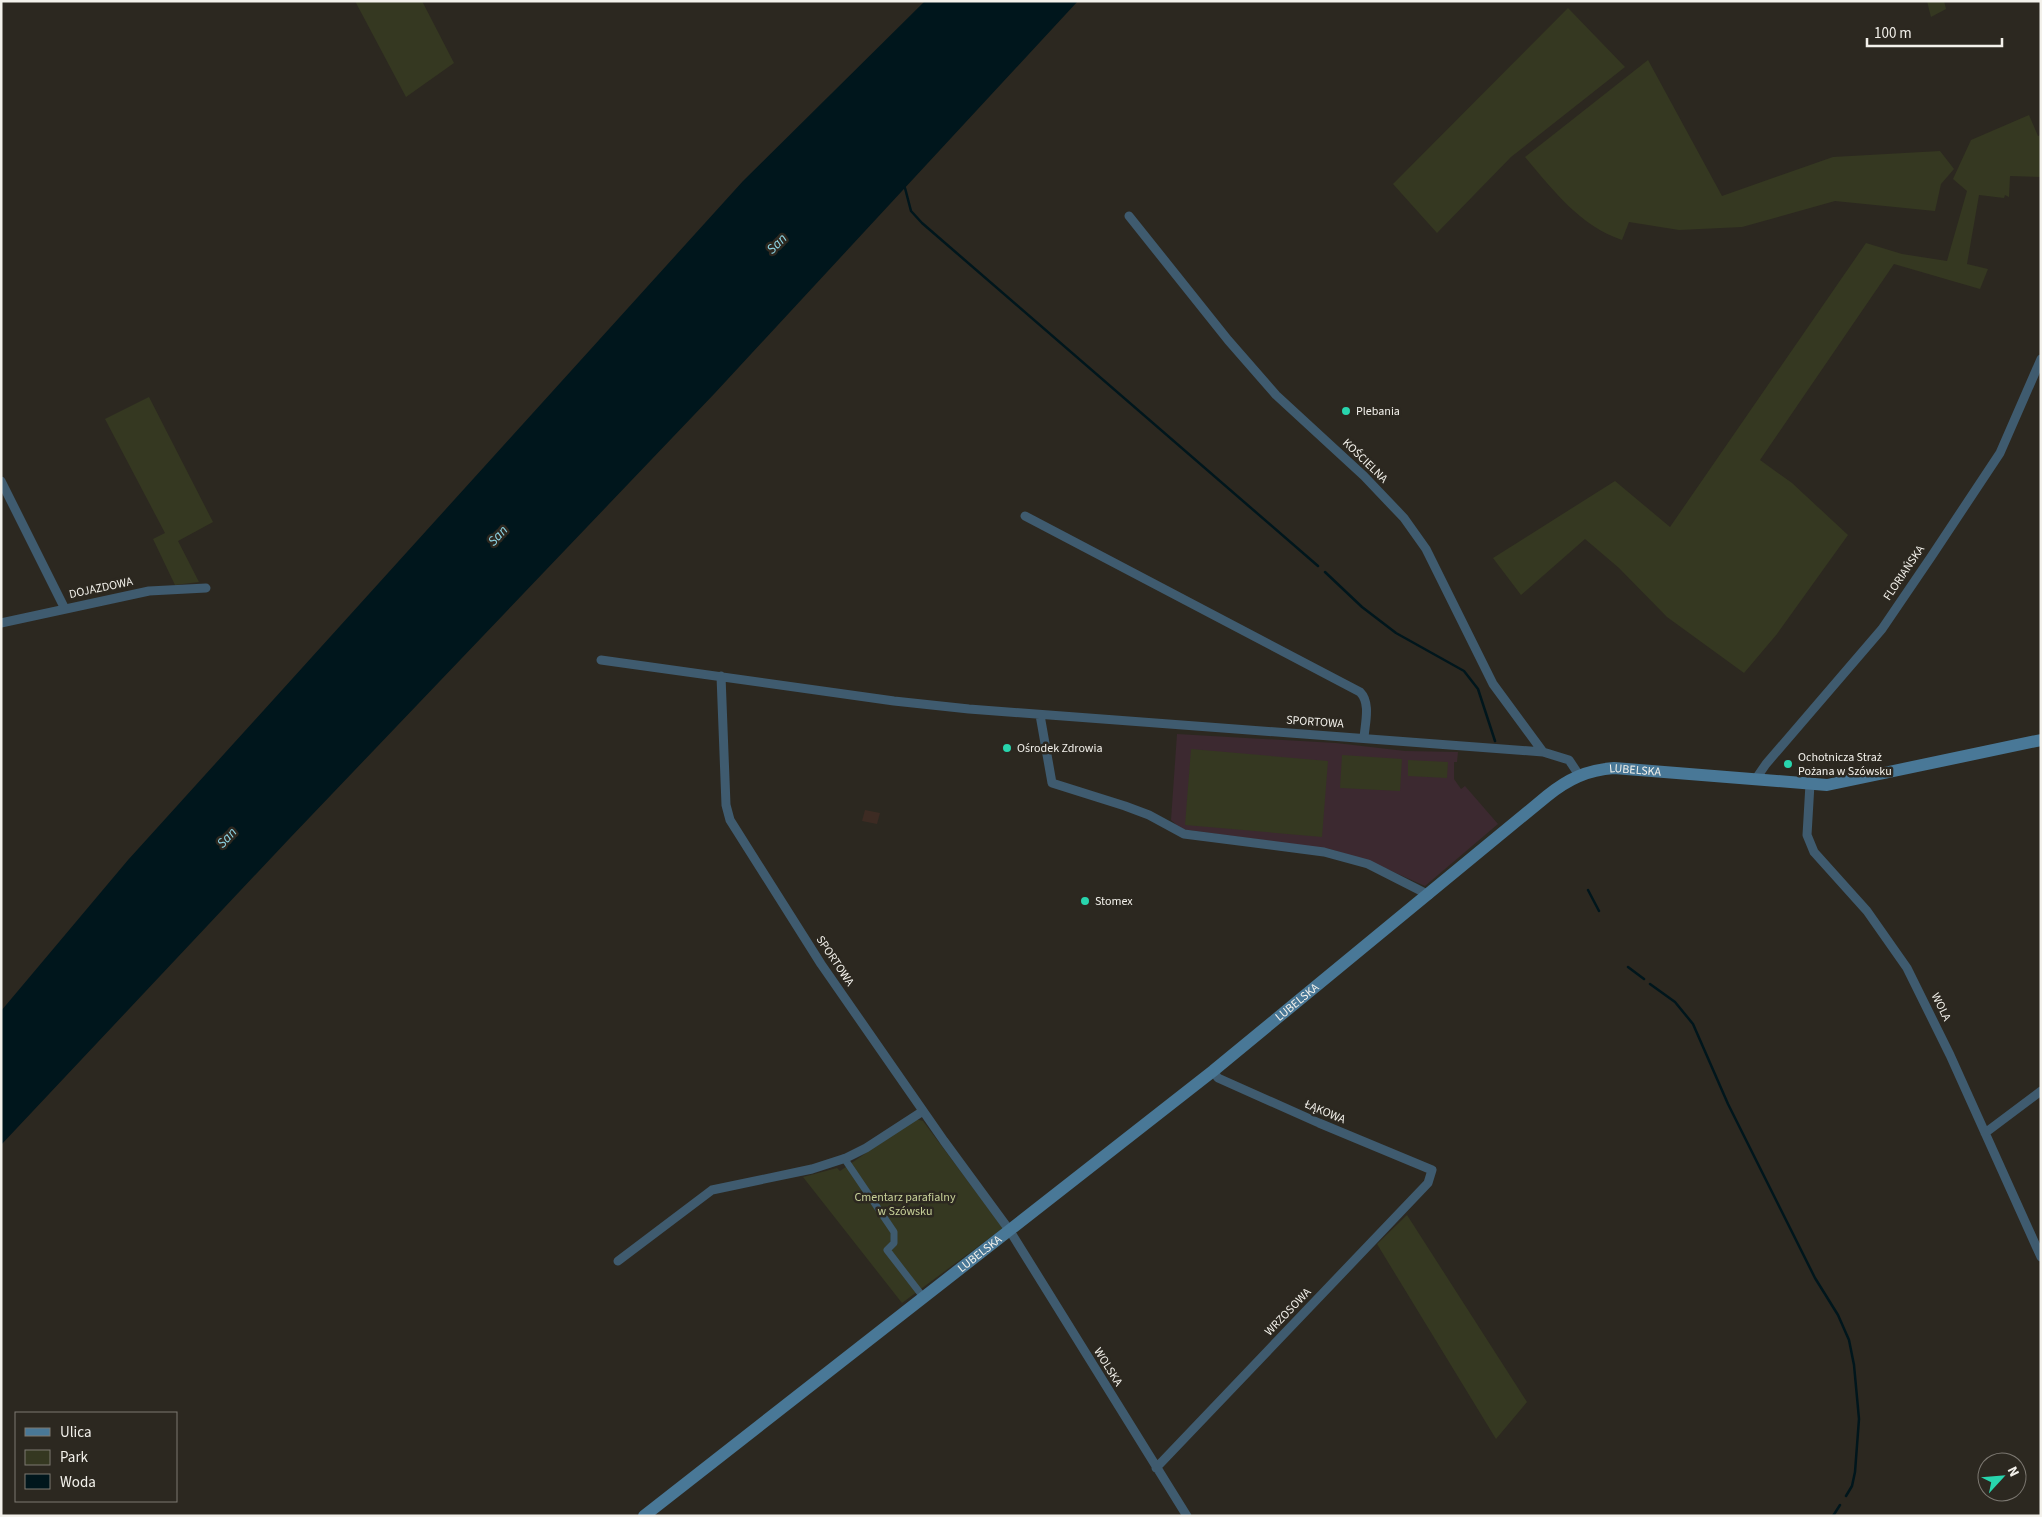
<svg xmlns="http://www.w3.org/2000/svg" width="2042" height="1517" font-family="'Source Sans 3',sans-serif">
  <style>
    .industrial { fill: #3d2b23 }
    .education { fill: #3c2930 }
    .green { fill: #353821 }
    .water { fill: #00161c }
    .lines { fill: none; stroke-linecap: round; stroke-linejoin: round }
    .stream { stroke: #00161c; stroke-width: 2.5 }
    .pedestrian { stroke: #3f5b6f; stroke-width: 7 }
    .minor { stroke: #3f5b6f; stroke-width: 9 }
    .secondary { stroke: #497897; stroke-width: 12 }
    .poi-dot { fill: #28d5ad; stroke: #2c2820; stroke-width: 2 }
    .labels { text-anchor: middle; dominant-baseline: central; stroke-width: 5; stroke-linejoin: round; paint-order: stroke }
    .poi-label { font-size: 12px; fill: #f3f1eb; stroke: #2c2820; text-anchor: start }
    .street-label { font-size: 12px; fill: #f3f1eb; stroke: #2c2820 }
    .park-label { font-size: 12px; fill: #c8d199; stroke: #2c2820 }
    .water-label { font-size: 14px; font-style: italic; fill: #8fd6e6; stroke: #2c2820 }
  </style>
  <rect width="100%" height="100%" fill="#2c2820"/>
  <!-- industrial -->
  <path class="industrial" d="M865,810l15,3 -3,11 -15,-3z"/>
  <!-- education -->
  <path class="education" d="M1177,734l159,9 69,8 53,1 -1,10h-3v17l7,10 4,-3 33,38 -73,62 -54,-24 -41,-13 -149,-20 -10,-9z"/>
  <!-- green -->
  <path class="green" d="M355,1h67l32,62 -48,34z
    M1927,1h17l2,8 -15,8z
    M1568,8l57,59 -114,90 -74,76 -44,-49z
    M1648,60l74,136 111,-39 107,-6 14,18 -13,15 -6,27 -100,-10 -93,26 -63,3 -50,-8 -7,18c-42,-14 -69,-50 -97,-83z
    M2029,115l9,21 3,-1v42l-31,-1 -1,21 -4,-2 -1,3 -25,-3 -12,69 21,5 -8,20 -86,-25 -134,196 32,23 56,52 -71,99 -33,39 -77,-56 -48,-49 -34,-29 -64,56 -28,-37 122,-77 55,46 196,-284 36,11 45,7 20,-70 -14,-12 18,-39z
    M149,397l64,125 -35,19 21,41 -24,3 -22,-46 12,-6 -60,-114z
    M1191,749l137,12 -6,76 -137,-12z
    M1342,755l60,4 -2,32 -60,-3z
    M1408,760l40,2 -1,16 -39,-2z
    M915,1119l8,2 80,107 -101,75 -99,-126 34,-9 3,3z
    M1407,1215l120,187 -31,37 -119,-195z"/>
  <!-- water -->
  <path class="water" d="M925,1h153l-363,392 -425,445 -289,307v-134l127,-151 615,-679z"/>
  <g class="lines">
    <!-- stream -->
    <path class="stream" d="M905,188l6,23 11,12 396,343
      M1325,572l37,35 34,26 68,38 14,18 17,52
      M1588,890l11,21
      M1628,967l16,12
      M1650,984l25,18 18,22 35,80 87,174 23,37 11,25 5,25 5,54 -4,53 -3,14 -6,10
      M1833,1516l7,-11"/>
    <!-- pedestrian -->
    <path class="pedestrian" d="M844,1158l50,74v11l-7,7 37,48"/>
    <!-- minor -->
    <path class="minor" d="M1129,216l99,124 48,55 88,81 40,42 22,31 67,135 50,68
      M1,481l64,128
      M1025,516l335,176c11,11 5,31 4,46
      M1,623l148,-32 57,-3
      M601,660l293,41 75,8 574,43 26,8 10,15
      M721,676l5,129 4,15 91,144 123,177 66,90 177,285
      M1040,715l12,68 73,23 24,9 35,19 140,18 44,12 61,31
      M1755,780l11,-16 116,-135 49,-72 69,-104 41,-94
      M1810,784l-3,51 7,17 53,59 40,57 43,87 91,202
      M1985,1133l56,-42
      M618,1261l94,-71 100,-21 34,-11 20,-10 57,-37
      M1156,1468l272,-285 4,-13 -113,-47 -101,-45 -5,-7"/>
    <!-- secondary -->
    <path class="secondary" id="s1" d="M644,1516l569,-445 334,-275c21,-17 40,-26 67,-28l213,17 214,-45"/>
  </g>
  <!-- markers -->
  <g class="poi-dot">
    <circle cx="1346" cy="411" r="5"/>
    <circle cx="1007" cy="748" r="5"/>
    <circle cx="1788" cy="764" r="5"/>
    <circle cx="1085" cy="901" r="5"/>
  </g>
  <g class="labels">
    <!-- poi labels -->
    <g class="poi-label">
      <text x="1356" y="411">Plebania</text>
      <text x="1017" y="748">Ośrodek Zdrowia</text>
      <text x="1798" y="757">Ochotnicza Straż<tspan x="1798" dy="14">Pożana w Szówsku</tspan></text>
      <text x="1095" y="901">Stomex</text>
    </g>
    <!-- street labels -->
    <g class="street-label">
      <text transform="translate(1365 461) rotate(44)">KOŚCIELNA</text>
      <text transform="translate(1904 573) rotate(-56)">FLORIAŃSKA</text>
      <text transform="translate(101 588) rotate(-12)">DOJAZDOWA</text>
      <text transform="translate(1315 722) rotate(4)">SPORTOWA</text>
      <text stroke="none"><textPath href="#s1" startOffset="1250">LUBELSKA</textPath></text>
      <text transform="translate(835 961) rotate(56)">SPORTOWA</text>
      <text stroke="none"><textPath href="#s1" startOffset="831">LUBELSKA</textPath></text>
      <text transform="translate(1941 1007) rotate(64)">WOLA</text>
      <text transform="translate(1325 1112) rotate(23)">ŁĄKOWA</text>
      <text stroke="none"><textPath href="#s1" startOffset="426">LUBELSKA</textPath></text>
      <text transform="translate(1288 1312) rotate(-46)">WRZOSOWA</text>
      <text transform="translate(1108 1367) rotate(58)">WOLSKA</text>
    </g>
    <!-- park labels -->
    <g class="park-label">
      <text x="905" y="1197">Cmentarz parafialny<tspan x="905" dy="14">w Szówsku</tspan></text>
    </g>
    <!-- water labels -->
    <g class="water-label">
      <text transform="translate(777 244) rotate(-46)">San</text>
      <text transform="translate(498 536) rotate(-48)">San</text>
      <text transform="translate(227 838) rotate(-48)">San</text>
    </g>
  </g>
  <!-- border -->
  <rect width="2042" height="1517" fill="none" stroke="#f3f1eb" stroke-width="5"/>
  <!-- legend -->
  <rect x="15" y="1412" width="162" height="90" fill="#2c2820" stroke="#7c7871"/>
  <rect x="25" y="1428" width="25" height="8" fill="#497897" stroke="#7c7871"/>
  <text x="60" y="1437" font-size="15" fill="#f3f1eb">Ulica</text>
  <rect x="25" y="1450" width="25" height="15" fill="#353821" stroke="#7c7871"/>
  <text x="60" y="1462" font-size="15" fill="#f3f1eb">Park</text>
  <rect x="25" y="1474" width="25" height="15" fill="#00161c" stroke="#7c7871"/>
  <text x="60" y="1487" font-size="15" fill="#f3f1eb">Woda</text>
  <!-- north arrow -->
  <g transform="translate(2002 1477) rotate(64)"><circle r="24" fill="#2c2820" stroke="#7c7871"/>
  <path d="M0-4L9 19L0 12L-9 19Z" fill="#28d5ad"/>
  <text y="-8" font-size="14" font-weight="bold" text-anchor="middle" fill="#f3f1eb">N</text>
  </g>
  <!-- scale -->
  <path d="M1867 38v8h135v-8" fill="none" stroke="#f3f1eb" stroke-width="2.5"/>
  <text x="1874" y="38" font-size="15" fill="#f3f1eb" stroke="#2c2820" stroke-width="4" paint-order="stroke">100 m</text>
</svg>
